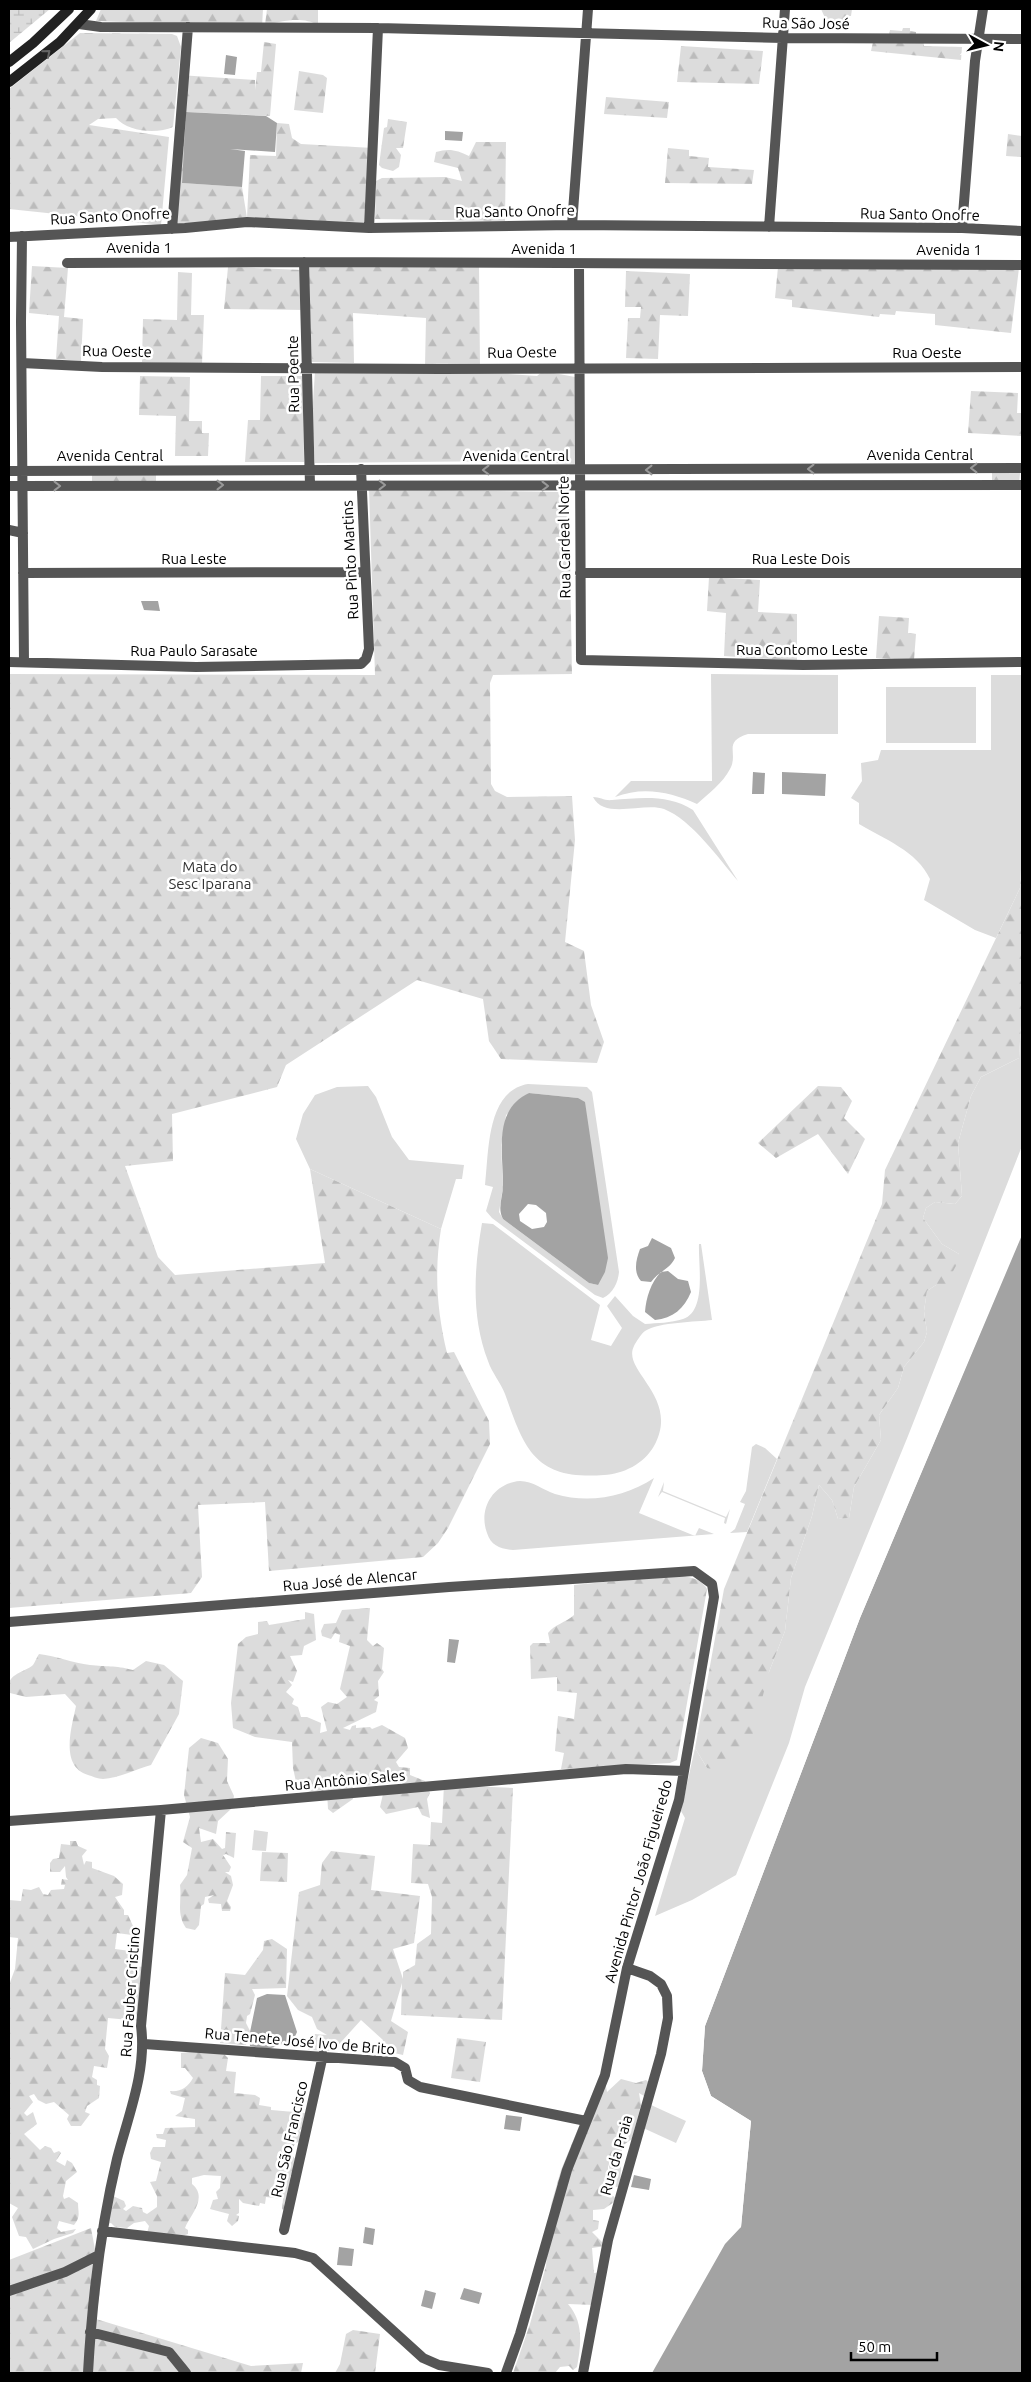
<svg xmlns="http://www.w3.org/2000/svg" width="1031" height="2382" font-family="Ubuntu,sans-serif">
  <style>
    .grass { fill: #dcdcdc; fill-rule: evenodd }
    .forest { fill: url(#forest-firs) }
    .wetland { fill: url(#wetland-marsh) }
    .water { fill: #a3a3a3; fill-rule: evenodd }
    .pier { fill: #fff }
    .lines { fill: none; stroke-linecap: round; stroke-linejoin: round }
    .street { stroke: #555; stroke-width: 10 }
    .secondary { stroke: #222; stroke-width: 10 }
    .oneway { stroke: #646464 }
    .oneway2 { stroke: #999 }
    .labels { text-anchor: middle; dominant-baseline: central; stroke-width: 5; stroke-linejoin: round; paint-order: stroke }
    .street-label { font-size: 15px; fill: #000; stroke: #fff }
    .park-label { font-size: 15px; fill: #333; stroke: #fff }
  </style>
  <defs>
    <pattern id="forest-firs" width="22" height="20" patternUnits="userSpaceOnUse" patternTransform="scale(1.25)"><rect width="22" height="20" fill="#dcdcdc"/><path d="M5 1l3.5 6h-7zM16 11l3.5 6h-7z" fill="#bbb"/></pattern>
    <pattern id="wetland-marsh" width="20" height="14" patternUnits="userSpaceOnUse" patternTransform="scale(1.25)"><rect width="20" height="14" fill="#dcdcdc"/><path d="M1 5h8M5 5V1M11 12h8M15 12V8" fill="none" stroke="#bbb"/></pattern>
  </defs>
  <rect width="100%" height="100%" fill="#fff"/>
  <!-- grass -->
  <path class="grass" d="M711,674l127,1v59h-90c-26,8 -9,19 -18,35 -7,14 -22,25 -33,35 -26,-12 -54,-18 -82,-7l16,-16h81z
    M991,675h31v177l-2,36 -24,50 -21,-8 -51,-30 6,-21c-13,-28 -46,-40 -71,-55v-21l-8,-5 11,-17 -1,-18 17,-3 3,-10h110z
    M886,687h90v56h-90z
    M593,797c7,0 12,4 19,3 28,-2 56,-6 81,10l45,71c-19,-22 -46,-61 -74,-72 -20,-7 -60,11 -71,-12z
    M1022,1009v137l-114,290 -103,251 -16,56 -53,132 -44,25 -37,16 30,-98 -4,-7 14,-63 12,20 62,-96 16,-41 6,-53 21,-62 7,-31 13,15 6,19 11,-1 5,-31 27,-47 -2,-25 19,-27 6,-21 20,-25 3,-10 -3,-21 3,-20 9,-6 23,-31 -17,-10 -19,-26 3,-10 9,-6 20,2 7,-8 -4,-53 13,-47 10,-19 38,-19z
    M528,1084l59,3 5,5 27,180c-1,11 -6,21 -16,26l-8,-3 -103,-77 -6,-7 7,-24 -8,-2c4,-32 1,-94 43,-101zM529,1093l49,5 20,187 -9,-2 -86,-64 -4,-7 4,-25 -2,-42 5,-30z
    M368,1086l8,11 16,40 17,23 55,5 -2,14h-6l-15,50 -131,-60 -14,-30 7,-25 12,-19 22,-8z
    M482,1223l11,1 107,81 -9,35 20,6 11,-18 -15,-22 8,-10 18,20 12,8c12,-1 26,-1 38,-5 24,-8 15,-54 16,-75h2l11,76c-16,2 -53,2 -67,11 -4,3 -9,11 -11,15 -13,25 47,51 20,100 -10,18 -31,28 -50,29 -69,5 -79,-25 -99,-81 -4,-11 -13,-21 -17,-33 -17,-44 -14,-92 -6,-138z
    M756,1444l9,4 12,11 -30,73 -17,1 5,-4 10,-25 -5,-2 6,-11 6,-44z
    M654,1478l-15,35 56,23 4,-8 15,6 -201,16c-12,-1 -22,-4 -26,-17 -9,-24 6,-50 33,-52 13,0 23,9 35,13 34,10 70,3 99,-16z
    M664,1482l-1,9 63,26 4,-8 -4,15 -2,-1 1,-5 -63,-26 -4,5z
    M254,1830l14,2 -2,19 -14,-1z
    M651,2105l35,16 -10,22 -35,-16z"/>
  <!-- forest -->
  <path class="forest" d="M101,9h162l-1,18 -166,-6z
    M267,9h51v16c-15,-9 -37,-4 -53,0z
    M821,9h31l-1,7h-4v3h-4v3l-17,-2z
    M903,28h7v3l6,1v4l7,1 1,9 38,1 -1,13 -90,-9 2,-9 16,-6 1,-6 12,1z
    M80,33l92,1 5,2 4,11 -8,80c-16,7 -45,5 -57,-9l-18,1 -9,6 80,12 -8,88 -152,-16v-120z
    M264,42l12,2 -6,72 -83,-4 -5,71 60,4 5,31 3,-63 26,1 1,-33 12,1 3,14 9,6 72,4 -4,80 -199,-3 9,-150 76,5v10l2,-18h4z
    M681,46l82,5 -4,33 -82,-2z
    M299,71l24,4 4,3 -4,35 -29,-3z
    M606,97l63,5 -2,16 -63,-4z
    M388,119l19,3 -4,26h-7l5,7 -2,12 -6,4 -11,-3 -3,-3 5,-37 3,-1z
    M1008,134l14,2v21l-16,-1z
    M476,142h30l-1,79 -130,-2 1,-38 6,-3 63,-1 17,4 -4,-13 -24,-6 2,-10c13,-4 21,-2 33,4z
    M668,148l21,2v6l20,2 -1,9 46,3 -2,14 -87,-1z
    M308,264l171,2 1,100h-55l1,-48 -73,-5 1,50 -42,-1z
    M32,266l36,2 -4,49 19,2 -2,42 -25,-2 3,-43 -30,-3z
    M228,267l75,3 2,40 -81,-1z
    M778,267l241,1 -8,65 -76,-8v-11l-39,-3 -1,4 -15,-1 -1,3 -87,-10v-7l-17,-2z
    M626,271l64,3 -2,42 -28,-1 -2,44 -32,-1 2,-40h12l1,-11h-16z
    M178,272l14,1 -1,42h13l-2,49 -60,-2 1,-43 34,1z
    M315,371l193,3 29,2 6,-5 32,6v87l-64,-3 -196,2 -3,-45z
    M140,376l50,1 -1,44h13v12h7l-1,23h-33l1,-40 -37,-1z
    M261,376h42l1,86h-59l3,-42h12z
    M971,391l47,2 -1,20h5v23l-54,-3z
    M992,464l29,1 -2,18 -27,-1z
    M156,470v13h-64v-12z
    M369,489l191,3 9,11 3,171 -79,1 -3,8 1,101 4,7 12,6 65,-1 3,44 -10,102 19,9 7,54 13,37 -7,21 -96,-4 -12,-18 -6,-42 -66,-19 -131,85 -9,22 -105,27 1,47 -48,5 33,91 17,18 150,-12 -15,-94 131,60c-7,44 -4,82 6,124l7,-1 35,69 1,23 -42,84 -10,15 -15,14 -154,14 -4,-69 -67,3 4,72 -11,16 -182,15v-934l366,1z
    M709,577l51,3 -2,32 39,2v47l-73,-5 2,-43 -19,-2z
    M879,616l30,2 -1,15 8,1 -2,26 -38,-2z
    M1022,852v157l-3,49 -38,19 -10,19 -13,47 4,53 -7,8 -20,-2 -9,6 -3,10 19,26 17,10 -2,10 -11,20 -10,1 -9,6 -3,20 3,21 -3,10 -20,25 -6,21 -19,27 2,25 -27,47 -5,31 -11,1 -6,-19 -13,-15 -7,31 -21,62 -6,53 -16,41 -19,73 -13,17 -20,8 -10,-2 -12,-20 29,-159 158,-385 3,-34 135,-282z
    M818,1086l23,1 11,14 -8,17 21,21 -17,35 -30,-40 -42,24 -18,-15z
    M667,1576c14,0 32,-1 40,13l-30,171 -7,3 -109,6 3,-16 -9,-2 3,-35 16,3 3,-26 -20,-2v-14l-26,2 -1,-33 3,-3h17l-2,-10c7,-9 17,-10 26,-18v-30z
    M370,1608l-3,32 6,6 4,-3 7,5 -2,21 2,3 -6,9 1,15 -5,4 4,2 -2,10 -33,16 7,2 2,-4 4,-1v3l14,-1 2,2 10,-4 23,13 3,10 -12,14 3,5 11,1v7l15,6 5,12 -3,6 3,19 -8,-3 -4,-8 -32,7 -6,-7 3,-13 19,-9v-5l-3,-3 -7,-1v7l-39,4v12l-20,14 -5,-4 -1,-17h-18l-12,-6 -4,-18 -1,-26 -37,-5 -22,-9 -2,-25 7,-59 8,-7 12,-3v-12l9,-1 2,4 36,-6v-7l9,2 2,26 -12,6 -2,9 -12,1 7,15 -4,11 -5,-2 4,5 -6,7 8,7 -2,5 6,3 3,10h6l14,6 -1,10 7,-2 -6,-24 7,-5 9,2 10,-7 -7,-8 10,-43 -11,-4 1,-7 -5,-2 -4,6 -9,-3 -1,-5 3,-7 12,-1 6,-13z
    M39,1654c17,2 34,9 51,11 17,2 24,0 43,5l13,-9 18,4 19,16 -4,33 -28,51c-15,4 -32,13 -48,14 -5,0 -11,-3 -15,-4 -29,-9 -16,-49 -12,-69l-11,-12 -39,3 -16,-4c-6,-19 12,-19 23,-28 2,-3 4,-8 6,-11z
    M201,1738l17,5 10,16 -1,22 7,15 -3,13 -13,12 -2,13 -17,-6 2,14 12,-3 9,10 3,-1 1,-16 10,1 -2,25 -8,-4 -3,1 8,12 -2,5h-4l6,4 2,9 -6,16 4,6 -1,4h-8l-1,-7 -12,-1 -1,-4 6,-4 -9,2 -1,7 -3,2 -2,19 -4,5 -9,-2c-10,-15 -4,-27 -6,-43l7,-10 5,-27 -9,-6 7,-25 -6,-22 5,-47z
    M444,1785l69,3 -11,232 -101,-5 1,-32 -11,38 17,11 -5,23 -22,-5 2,-10 -22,-20 -28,31 -25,-1 7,-16 12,1 -10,-6 -5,-12 -14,-7 -11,-14 12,-104 21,-7 2,-22 9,-12 44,5 -4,34 49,6 -6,47 -21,6 10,30v-7l12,-7 2,-21 14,-10 1,-37 -4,-13 -17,-1 2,-39 17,1 1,-23 11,1z
    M70,1841h6l2,5 9,4 -5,6 2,9 2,-4 6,1v6l22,8 9,8 -1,11 -7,2 9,13v5h4l5,11 -1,9 -15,-2 -2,16 15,2 -1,15 16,1 -5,54 -32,-3 -3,31 4,7 -2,12 -13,-2 -2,11 5,3v5l3,1 -1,12 -12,8 -2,6 5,2 -9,12h-10l-4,-7 2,-4 -15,-13 -8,2 -8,-4 -4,-6 -5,2 4,6 -9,11 3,3 6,-4 4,12 -13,10 16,16 5,-4 6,2 3,5 5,-2 2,2 -5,8 9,5 2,-6 5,3 5,9 -11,9 -3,15 1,3 5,-2 9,6c0,9 3,14 -4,22l-15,-4 -2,7 4,4 15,-3 -3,4 -19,6 -21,10 -7,-12 -7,-1 -7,-19 6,-9 -9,-5v-218l6,-16 3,-31 -9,-1v-37l12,1 2,-12 8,1 8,-3 4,7 5,1 3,-5 13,-1 1,-4h-4l1,-6 6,1 -2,-3 -1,-11 -5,6h-10v-9l3,-4 6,-1 2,-14 9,1z
    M262,1852l26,1 -1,29 -27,-1z
    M272,1939l15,10 -1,39 -34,1 3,6 -5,19 -3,2 -1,7 4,8 -4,14 -26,-2 5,-70 20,2 18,-25 1,-9z
    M457,2038l29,4 -6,40 -29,-4z
    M198,2051l24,1 6,6 -2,13 10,1 -2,21 21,2 5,3 -1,7 12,2v3l35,3 -2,13 -5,5 4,2 -1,8 -7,2 -4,11 7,8 -8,15 3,3 -9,31 -2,-2 1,-10 -17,-2 -1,7 -5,-1 -1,3 -16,-3 -4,-4v14l-3,2 3,1 -1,5 -6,5 -5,-5 2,-7 -19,-5 3,-9 5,-1 -2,-7 4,-4 1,-12 -17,-1 -12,3v6c17,14 -3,32 -7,44l3,2v4l-6,2 -35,-3 2,-7 -4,-5 -11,2 -7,5 -12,-1 -4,-4 -4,1 6,-28 11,5 2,5 -3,3 3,2 7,-5 9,2 1,4 4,2 10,-7v-11l-7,-14 6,-1 5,-19 -10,-3 -1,-6 3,-6h12l1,-7 -9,-2 -1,-4h7l2,-6 30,-1v-8l-20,-3 7,-5 3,-13 -14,-4 -1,-3c11,1 18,-4 23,-13l-8,-10h-4v-15z
    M621,2079l15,4 10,-3 4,3 -6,13 -5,-3 2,12 -9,34 -10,7 -2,41h-4l-8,-23v15l-3,8 12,13 -13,9 -11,1v10l6,1 -1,8 -6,3 14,14 -14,2 2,25 8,-1 -7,33 -27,-1c16,18 13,41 9,63l-4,3 -4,-4 -9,1 -5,6h-42l17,-49 16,-58 5,-61 10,-35 37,-90 7,1 2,11z
    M91,2228l10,54 -5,37 155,47 52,-3 -2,10h-292v-113z
    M353,2330l27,4 -5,39h-40l5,-9 6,-30z"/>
  <!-- wetland -->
  <path class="wetland" d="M9,9h41l-41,34z"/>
  <!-- water -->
  <path class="water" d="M226,55l11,2 -2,18 -11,-1z
    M186,112l80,4 11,7 -2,29 -45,-3 15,2 -3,36 -60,-4z
    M445,131l18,1 -1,9 -17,-1z
    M141,601h17l2,10 -16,-1z
    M753,772l12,1 -1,21h-12z
    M782,772l44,2 -1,22 -43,-2z
    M529,1093l49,5 7,4 23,156 -3,14 -7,13 -9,-2 -86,-64c-6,-11 0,-22 0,-34 0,-34 -10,-75 26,-92zM528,1204l8,1 10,8 1,9 -3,5 -12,2 -12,-8 -1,-7z
    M1022,1235v1138h-370l73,-129 16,-17 10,-106 -40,-25 -9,-25 3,-45 155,-408z
    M652,1238l19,10 4,10c-5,11 -17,14 -24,24l-10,-1c-8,-9 -5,-21 -1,-32l8,-3z
    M668,1271l10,8 10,2 3,11c-7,17 -18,26 -36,28l-10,-8c1,-14 6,-30 16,-40z
    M449,1639l10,1 -4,23 -8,-1z
    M267,1994l18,1 12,37 -4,9 -25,8 -18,-3 -1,-9 8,-39z
    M506,2115l16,2 -2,14 -16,-2z
    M634,2175l17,4 -2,11 -18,-3z
    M365,2227l10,2 -2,16 -10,-2z
    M339,2247l15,2 -2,17 -15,-1z
    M464,2288l18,5 -3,11 -19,-5z
    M425,2290l11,3 -4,16 -11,-3z"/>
  <!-- pier -->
  <path class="pier" d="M1022,1233l-162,385 -155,408 -3,45 9,25 40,25 -10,106 -6,3 4,-4 9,-104 -39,-25 -10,-26 3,-45 156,-409z"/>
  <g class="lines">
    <!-- street -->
    <path class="street" d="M79,24l22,3 277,1 405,10 239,1
      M572,225l16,-216
      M769,227l16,-218
      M369,228l9,-200
      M962,228l13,-167 8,-52
      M172,229l16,-202
      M22,236l-1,86 3,340
      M9,237l176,-9 62,-6 122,6 203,-3 390,3 60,3
      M304,262l6,223
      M67,263l237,-1 718,3
      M579,264l2,396 222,5 219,-3
      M22,363l80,4 339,2 581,-2
      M9,471l1013,-3
      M9,486l1013,-1
      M9,530l14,3
      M23,573l341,-1
      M580,573h442
      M9,662l187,5 165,-3 5,-5 3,-10 -8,-180
      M9,1622l440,-35 245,-16 18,13 2,13 -35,203 -52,168 -22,107 -38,95 -47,164 -14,39
      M9,1821l152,-11 465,-41 58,2
      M144,2044l251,18 10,6 3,12 12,7 166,34
      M284,2230l39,-175
      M102,2231l193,22 18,5 110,100 16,7 49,8
      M9,2291l56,-19 32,-16
      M90,2332l79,20 17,21
      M88,2373c4,-72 12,-143 29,-214 11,-43 30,-88 24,-133l20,-216
      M583,2373l25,-133 53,-186 7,-36 -1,-22 -6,-12 -11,-8 -23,-8"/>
    <!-- secondary -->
    <path class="secondary" d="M9,62l24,-19 36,-34
      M9,82l51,-40 31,-33"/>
  </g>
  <!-- one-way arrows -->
  <defs><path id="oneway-chevron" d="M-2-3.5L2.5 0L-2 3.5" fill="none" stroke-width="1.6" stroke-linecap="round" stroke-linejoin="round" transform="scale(1.25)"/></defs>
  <use class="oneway" href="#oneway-chevron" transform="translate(47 53) rotate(-40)"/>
  <g class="oneway2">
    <use href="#oneway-chevron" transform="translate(974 468) rotate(180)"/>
    <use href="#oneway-chevron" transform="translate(811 469) rotate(180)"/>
    <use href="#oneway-chevron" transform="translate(486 470) rotate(-180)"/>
    <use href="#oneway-chevron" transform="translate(649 470) rotate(180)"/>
    <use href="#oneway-chevron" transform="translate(220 485)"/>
    <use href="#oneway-chevron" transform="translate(382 485)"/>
    <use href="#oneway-chevron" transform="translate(57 486)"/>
    <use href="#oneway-chevron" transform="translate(545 486)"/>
  </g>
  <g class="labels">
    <!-- street labels -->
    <g class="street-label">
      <text transform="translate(806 23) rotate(1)">Rua São José</text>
      <text transform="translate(515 211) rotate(-1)">Rua Santo Onofre</text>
      <text transform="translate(920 214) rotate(1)">Rua Santo Onofre</text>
      <text transform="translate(110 216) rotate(-3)">Rua Santo Onofre</text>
      <text x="139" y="247">Avenida 1</text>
      <text x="544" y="248">Avenida 1</text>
      <text x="949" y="249">Avenida 1</text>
      <text transform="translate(117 351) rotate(1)">Rua Oeste</text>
      <text transform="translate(522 352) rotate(-1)">Rua Oeste</text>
      <text x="927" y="352">Rua Oeste</text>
      <text transform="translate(293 374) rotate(-91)">Rua Poente</text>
      <text x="920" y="454">Avenida Central</text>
      <text x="110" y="455">Avenida Central</text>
      <text x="516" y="455">Avenida Central</text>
      <text transform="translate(564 537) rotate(-91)">Rua Cardeal Norte</text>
      <text x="194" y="558">Rua Leste</text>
      <text x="801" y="558">Rua Leste Dois</text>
      <text transform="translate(350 560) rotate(-93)">Rua Pinto Martins</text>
      <text x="802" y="649">Rua Contomo Leste</text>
      <text x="194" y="650">Rua Paulo Sarasate</text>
      <text transform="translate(350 1580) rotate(-5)">Rua José de Alencar</text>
      <text transform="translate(345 1780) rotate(-5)">Rua Antônio Sales</text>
      <text transform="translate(638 1881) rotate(-74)">Avenida Pintor João Figueiredo</text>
      <text transform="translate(130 1992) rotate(-86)">Rua Fauber Cristino</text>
      <text transform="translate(300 2041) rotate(5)">Rua Tenete José Ivo de Brito</text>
      <text transform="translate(289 2139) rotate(-77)">Rua São Francisco</text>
      <text transform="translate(616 2155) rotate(-74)">Rua da Praia</text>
    </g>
    <!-- park labels -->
    <g class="park-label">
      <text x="210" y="866">Mata do<tspan x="210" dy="17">Sesc Iparana</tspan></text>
    </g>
  </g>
  <!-- border -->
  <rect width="1031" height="2382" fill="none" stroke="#000000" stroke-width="20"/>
  <!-- north arrow -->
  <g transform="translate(986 45) rotate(97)" stroke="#ffffff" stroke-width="4" paint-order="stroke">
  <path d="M0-4L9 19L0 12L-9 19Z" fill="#000000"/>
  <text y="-8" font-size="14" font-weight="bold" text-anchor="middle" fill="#000000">N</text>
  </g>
  <!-- scale -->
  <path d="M851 2352v8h86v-8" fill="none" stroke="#000000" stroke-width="2.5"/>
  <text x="858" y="2352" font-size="15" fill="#000000" stroke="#ffffff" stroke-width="4" paint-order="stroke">50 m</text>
</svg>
